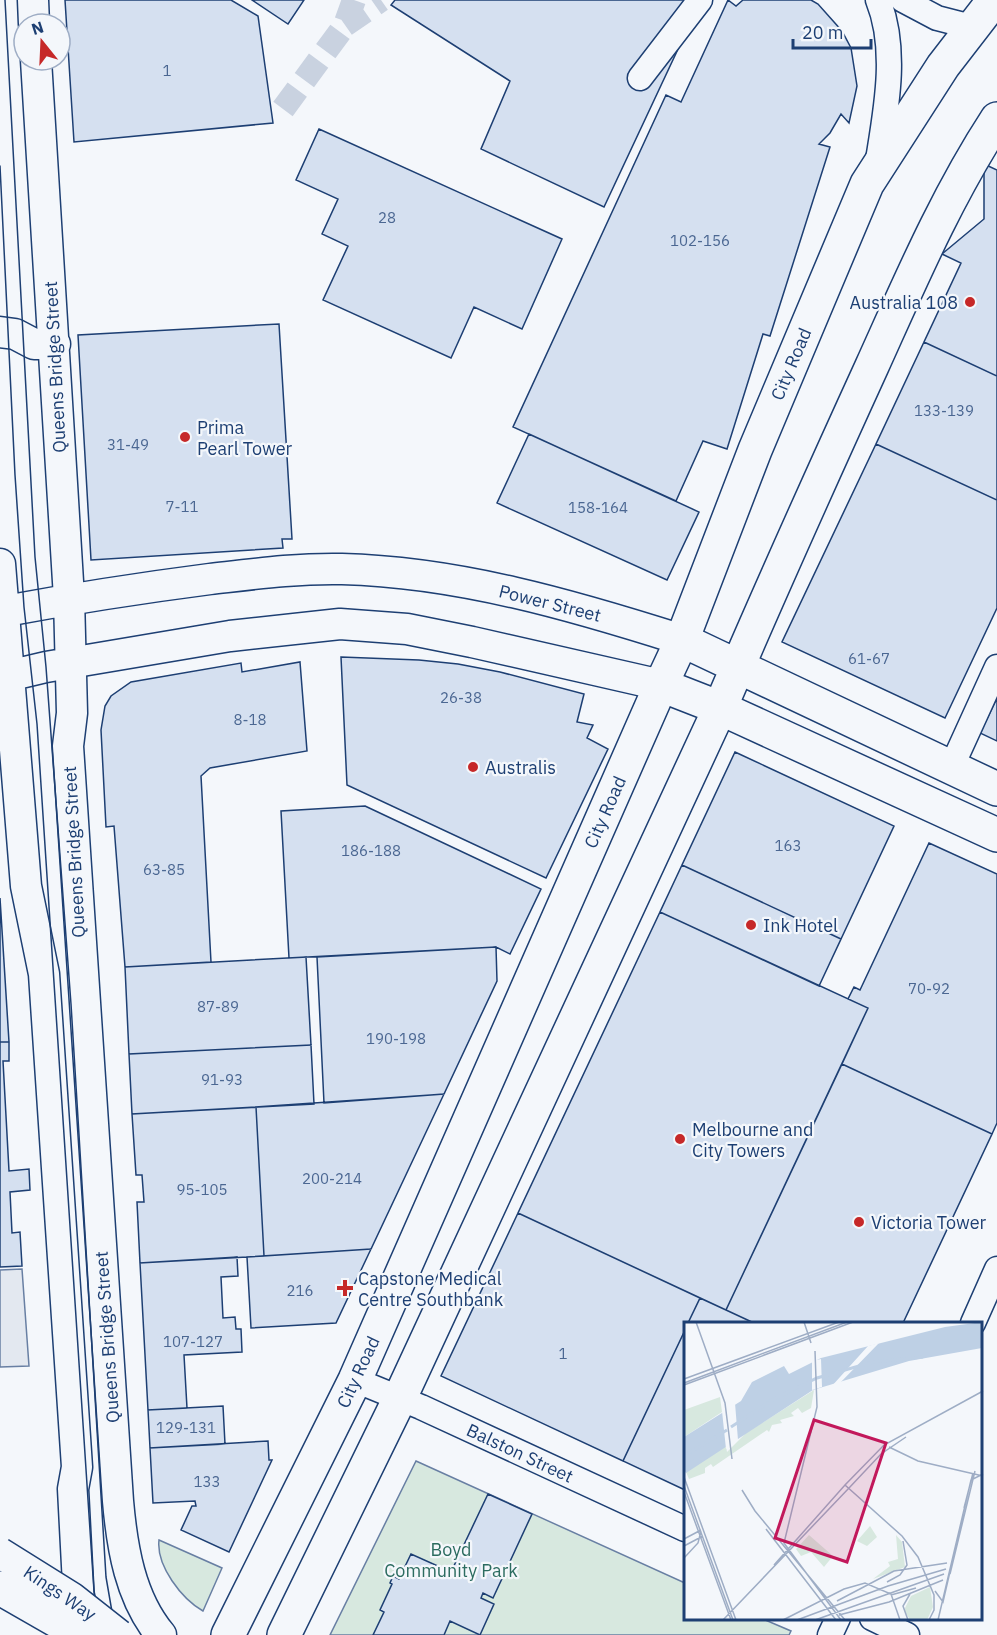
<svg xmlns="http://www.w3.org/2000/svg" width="997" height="1635" font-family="'IBM Plex Sans',sans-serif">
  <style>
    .green { fill: #d7e8df; stroke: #687fa3; stroke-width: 1.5 }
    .parking { fill: #e3e8f0; stroke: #687fa3; stroke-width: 1.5 }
    .building { fill: #d5e0f0; stroke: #1d3f73; stroke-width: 1.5 }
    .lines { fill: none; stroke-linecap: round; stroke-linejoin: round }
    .minor-tunnel { stroke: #c9d2e0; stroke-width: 24; stroke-dasharray: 24 12; stroke-linecap: butt }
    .minor-casing { stroke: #1d3f73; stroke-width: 27 }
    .tertiary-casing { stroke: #1d3f73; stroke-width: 33 }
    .primary-casing { stroke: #1d3f73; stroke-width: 36 }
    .trunk-casing { stroke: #1d3f73; stroke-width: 36 }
    .minor { stroke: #f4f7fb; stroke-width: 24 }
    .tertiary { stroke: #f4f7fb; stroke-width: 30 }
    .primary { stroke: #f4f7fb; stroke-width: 33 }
    .trunk { stroke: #f4f7fb; stroke-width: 33 }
    .tram { stroke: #1d3f73; stroke-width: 1.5 }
    .tertiary-bridge-casing { stroke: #1d3f73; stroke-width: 33; stroke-linecap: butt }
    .trunk-bridge-casing { stroke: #1d3f73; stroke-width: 36; stroke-linecap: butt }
    .tertiary-bridge { stroke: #f4f7fb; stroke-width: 30 }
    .trunk-bridge { stroke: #f4f7fb; stroke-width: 33 }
    .poi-dot { fill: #c62828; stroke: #f4f7fb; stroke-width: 2 }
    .labels { text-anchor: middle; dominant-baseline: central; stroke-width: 4.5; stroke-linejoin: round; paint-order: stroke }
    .number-label { font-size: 15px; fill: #4b6792 }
    .poi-label { font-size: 18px; fill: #1d3f73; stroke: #f4f7fb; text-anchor: start }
    .street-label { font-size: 18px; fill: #1d3f73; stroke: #f4f7fb }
    .park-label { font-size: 18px; fill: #2c6c60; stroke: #f4f7fb }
    .inset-river { fill: none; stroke: #bed0e5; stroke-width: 3 }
    .inset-road { fill: none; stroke: #9eadc5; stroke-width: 1.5 }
    .view { fill: #c2185b; fill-opacity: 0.15; stroke: #c2185b; stroke-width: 3 }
    .inset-edge { fill: none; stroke: #1d3f73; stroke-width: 3 }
  </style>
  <rect width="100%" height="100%" fill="#f4f7fb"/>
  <!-- green -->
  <path class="green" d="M416,1461l269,122v35l78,1 28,12 -2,4h-459z
    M159,1540l63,28 -19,43c-21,-12 -47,-45 -44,-71z"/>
  <!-- parking -->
  <path class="parking" d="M22,1269l7,97 -29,1v-97z"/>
  <!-- building -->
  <path class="building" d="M65,0h166l27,16 15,107 -199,19z
    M252,0h52l-16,24z
    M395,0h306l-97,207 -123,-58 29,-68 -119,-76z
    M728,0l8,6 7,-6h68l7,4 24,27 9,17 6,38 -8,37 -8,-9 -11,19 -11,11 11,3 -60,189 -7,-2 -36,115 -24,-8 -27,60 -163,-74 153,-332 15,7z
    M319,129l243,110 -40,90 -48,-22 -23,51 -128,-58 25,-54 -26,-12 16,-35 -42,-19z
    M984,164l13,6v206l-73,-34 37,-79 -19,-9 42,-35z
    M279,324l13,215h-10l1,9 -192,12 -13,-225z
    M924,342l73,34v124l-121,-56z
    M529,434l170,78 -32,68 -170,-77z
    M876,444l121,56v108l-52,110 -163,-76z
    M341,657l78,3 39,4 42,8 84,22 -7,28 16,3 -6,13 21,11 -62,129 -199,-93z
    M300,662l7,89 -97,17 -9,8 10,186 -86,5 -11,-141 -8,1 -5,-97 4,-24 6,-10 20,-14 110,-19 1,9z
    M997,698v43l-17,-8z
    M735,752l159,74 -53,113 -159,-74z
    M365,806l176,83 -31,65 -14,-7 -207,11 -8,-147z
    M929,843l68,31v249l-5,11 -150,-70 26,-56 -20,-9 6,-12 6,3z
    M682,865l159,74 -22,47 -159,-74z
    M0,898l9,144h-9z
    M660,912l208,96 -142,302 -208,-97z
    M496,947l1,34 -53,113 -120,9 -7,-146z
    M306,957l5,88 -182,9 -4,-87z
    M0,1042h9v19h-6l6,110 20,-2 1,21 -20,2 2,41 8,-1 2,34 -22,1z
    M311,1045l3,59 -182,10 -3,-60z
    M842,1064l150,70 -89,189h-149l-28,-13z
    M444,1094l-73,155 -107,7 -8,-149z
    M256,1107l8,149 -124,7 -3,-61h7l-2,-27h-6l-4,-61z
    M518,1213l182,85 -12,25h-3v7l-62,131 -182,-85z
    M371,1249l-35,74 -85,5 -4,-71z
    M237,1257l1,19 -17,1 2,41 12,-1 1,12h5l1,23 -58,3 3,53 -39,2 -8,-147z
    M700,1298l26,12 28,13h-66z
    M685,1330v160l-62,-29z
    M223,1406l2,38 -75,4 -2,-38z
    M268,1441l1,19h3l-43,92 -48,-22 11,-24h4l-1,-5 -42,2 -3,-55z
    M488,1494l44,20 -39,84 -10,-5 -2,5 13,6 -14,31 -30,-14 -6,14h-71l11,-23 -4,-2 12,-26 -2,-1 3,-7 6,3 12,-25 40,18z"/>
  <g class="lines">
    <!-- minor-tunnel -->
    <path class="minor-tunnel" d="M345,25l36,-25
      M283,109l62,-84 9,-25"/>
    <defs>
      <path id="minor" d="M903,0l34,18 35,9
        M640,78l60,-78
        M878,160c8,-50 20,-111 0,-160
        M951,768l46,-101
        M973,1323l24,-54
        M355,1380l66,27 264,122
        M872,1618l35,17
        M830,1635l8,-17"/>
      <path id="tertiary" d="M33,0l1,24
        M36,60l33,538 3,115 -4,33 50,755c4,46 12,97 43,134
        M0,332l15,2 19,10h21
        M0,564l26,322 18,88 33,493 -4,22 7,134
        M0,612c70,-13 140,-24 210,-33 44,-5 88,-11 132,-10 116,3 230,36 340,71
        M0,678l46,-11 184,-31 110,-12 67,5 65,13 189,43"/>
      <path id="primary" d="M228,1635l127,-255 306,-695
        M284,1635l115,-235 321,-692"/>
      <path id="trunk" d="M994,0l-51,66 -76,118 -112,266 -73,190 -21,45 59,23 277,127
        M682,640l315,149
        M720,708c49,-115 100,-228 152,-342 38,-84 74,-169 125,-247"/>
    </defs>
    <!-- minor casing -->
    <use href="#minor" class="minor-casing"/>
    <!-- tertiary casing -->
    <use href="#tertiary" class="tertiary-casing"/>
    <!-- primary casing -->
    <use href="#primary" class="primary-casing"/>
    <!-- trunk casing -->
    <use href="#trunk" class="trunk-casing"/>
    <!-- minor -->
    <use href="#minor" class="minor"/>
    <!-- tertiary -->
    <use href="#tertiary" class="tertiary"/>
    <!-- primary -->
    <use href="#primary" class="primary"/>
    <!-- trunk -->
    <use href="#trunk" class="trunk"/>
    <!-- tram -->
    <path class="tram" d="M5,0l30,557 11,110 25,337 35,573 10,58
      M0,166l15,309 9,132 13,117 57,867 9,44"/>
    <defs>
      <path id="tertiary-bridge" d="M0,1553l72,45 47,37"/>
      <path id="trunk-bridge" d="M0,1588l82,47"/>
    </defs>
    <!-- tertiary-bridge casing -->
    <use href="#tertiary-bridge" class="tertiary-bridge-casing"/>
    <!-- trunk-bridge casing -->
    <use href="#trunk-bridge" class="trunk-bridge-casing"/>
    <!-- tertiary-bridge -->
    <use href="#tertiary-bridge" class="tertiary-bridge"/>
    <!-- trunk-bridge -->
    <use href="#trunk-bridge" class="trunk-bridge"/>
  </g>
  <!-- markers -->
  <g class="poi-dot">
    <circle cx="970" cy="302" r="6"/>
    <circle cx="185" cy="437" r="6"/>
    <circle cx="473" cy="767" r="6"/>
    <circle cx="751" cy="925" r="6"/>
    <circle cx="680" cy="1139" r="6"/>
    <circle cx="859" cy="1222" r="6"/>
    <path d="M342 1279h6v6h6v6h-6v6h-6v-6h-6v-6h6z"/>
  </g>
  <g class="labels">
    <!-- number labels -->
    <g class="number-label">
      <text x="167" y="70">1</text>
      <text x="387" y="217">28</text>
      <text x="700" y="240">102-156</text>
      <text x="944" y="410">133-139</text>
      <text x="128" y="444">31-49</text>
      <text x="182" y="506">7-11</text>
      <text x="598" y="507">158-164</text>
      <text x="869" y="658">61-67</text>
      <text x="461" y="697">26-38</text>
      <text x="250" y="719">8-18</text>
      <text x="788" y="845">163</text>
      <text x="371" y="850">186-188</text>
      <text x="164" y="869">63-85</text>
      <text x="929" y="988">70-92</text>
      <text x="218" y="1006">87-89</text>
      <text x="396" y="1038">190-198</text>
      <text x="222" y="1079">91-93</text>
      <text x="332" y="1178">200-214</text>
      <text x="202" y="1189">95-105</text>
      <text x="300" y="1290">216</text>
      <text x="193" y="1341">107-127</text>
      <text x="563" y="1353">1</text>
      <text x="186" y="1427">129-131</text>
      <text x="207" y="1481">133</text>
    </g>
    <!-- poi labels -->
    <g class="poi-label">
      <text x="958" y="302" text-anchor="end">Australia 108</text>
      <text x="197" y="427">Prima<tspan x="197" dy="21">Pearl Tower</tspan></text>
      <text x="485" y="767">Australis</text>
      <text x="763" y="925">Ink Hotel</text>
      <text x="692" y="1129">Melbourne and<tspan x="692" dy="21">City Towers</tspan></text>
      <text x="871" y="1222">Victoria Tower</text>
      <text x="358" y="1278">Capstone Medical<tspan x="358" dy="21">Centre Southbank</tspan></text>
    </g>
    <!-- street labels -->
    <g class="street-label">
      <text transform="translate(791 364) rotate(-67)">City Road</text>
      <text transform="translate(55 367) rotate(-93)">Queens Bridge Street</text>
      <text transform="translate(550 603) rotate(14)">Power Street</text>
      <text transform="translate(605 812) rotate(-66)">City Road</text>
      <text transform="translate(74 852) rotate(-93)">Queens Bridge Street</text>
      <text transform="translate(107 1337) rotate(-94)">Queens Bridge Street</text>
      <text transform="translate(358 1372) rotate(-65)">City Road</text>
      <text transform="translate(520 1453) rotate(25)">Balston Street</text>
      <text transform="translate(60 1593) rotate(34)">Kings Way</text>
    </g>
    <!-- park labels -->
    <g class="park-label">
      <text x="451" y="1549">Boyd<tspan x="451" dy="21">Community Park</tspan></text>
    </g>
  </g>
  <!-- overview -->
  <g transform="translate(684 1322)">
    <rect width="298" height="298" fill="#f4f7fb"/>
    <path d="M130,68l-3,18 -9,5 -4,-5 -7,5 3,3 -14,4 2,3 -10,2 -3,7 -2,-2 -54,37 -2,-3 -6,4v5l-16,6 -3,-7 40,-26 1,6 19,-19zM36,75l2,15 -38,25v-27zM186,204l7,11 -10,9 -10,-5zM125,213l24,21 -9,11 -13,-15 -10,4 -5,-7zM212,213l6,7 3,25 -32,12 17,-13 -2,-4 10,-3zM246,265l3,20 -6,13h-17l-6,-10 7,-14z" fill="#d7e8df"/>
    <path d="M298,0v26l-73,13 -96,29 -127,83 -2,-3v-33l57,-36 11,-19 32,-16 5,8 32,-16 124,-31z" fill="#bed0e5"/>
    <path d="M195,21l-40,41 -8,3 37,-41zM137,37l1,28 -10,3v-29zM51,81l3,37 -12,9 -4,-38z" fill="#f4f7fb"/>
    <path class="inset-river" d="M47,105l43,-28 43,-21 56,-16 50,-5M0,134l43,-26M0,143l23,-8"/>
    <path class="inset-road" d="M12,0l29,81 7,56M120,0l7,21M131,29l2,56 -33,136 57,77M0,57l155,-57M0,61l163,-61M0,63l169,-63M205,125l29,14 65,15M0,155l52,143M0,164l49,134M165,166l32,-34 25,-17M58,168l13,21 90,109M0,170l47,128M280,186l9,-35M82,207l70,91M0,217l17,-9M0,224l19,-10M0,236l14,-15 3,-12M90,243l71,-80M266,252l25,-103M203,260l13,-7 7,-10 -4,-24M251,269l8,11 15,-65M207,273l25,-7M153,279l57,-30 53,-8M155,293l50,-13 54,-22M39,298l126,-132M99,298l61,-31 21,-6 26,11 9,26M113,298l91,-34 58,-17M131,298l129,-46M224,298l-5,-14 7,-12M245,298l5,-10v-15l-16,-38 -16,-21 -57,-51 39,-40 99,-54M254,298l33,-140 12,-6"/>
    <path class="view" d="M130,98l72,23 -39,119 -72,-24z"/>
    <rect width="298" height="298" class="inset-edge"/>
  </g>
  <!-- north arrow -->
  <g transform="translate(42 42) rotate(342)"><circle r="28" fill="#f4f7fb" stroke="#9eadc5" stroke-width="1.5"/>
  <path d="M0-4.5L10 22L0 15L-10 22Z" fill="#c62828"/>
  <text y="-9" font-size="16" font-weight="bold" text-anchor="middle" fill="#1d3f73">N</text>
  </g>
  <!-- scale -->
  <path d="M793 39v9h78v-9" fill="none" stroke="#1d3f73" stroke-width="3"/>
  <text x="802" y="39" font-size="18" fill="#1d3f73" stroke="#f4f7fb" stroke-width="4.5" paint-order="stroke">20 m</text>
</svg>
